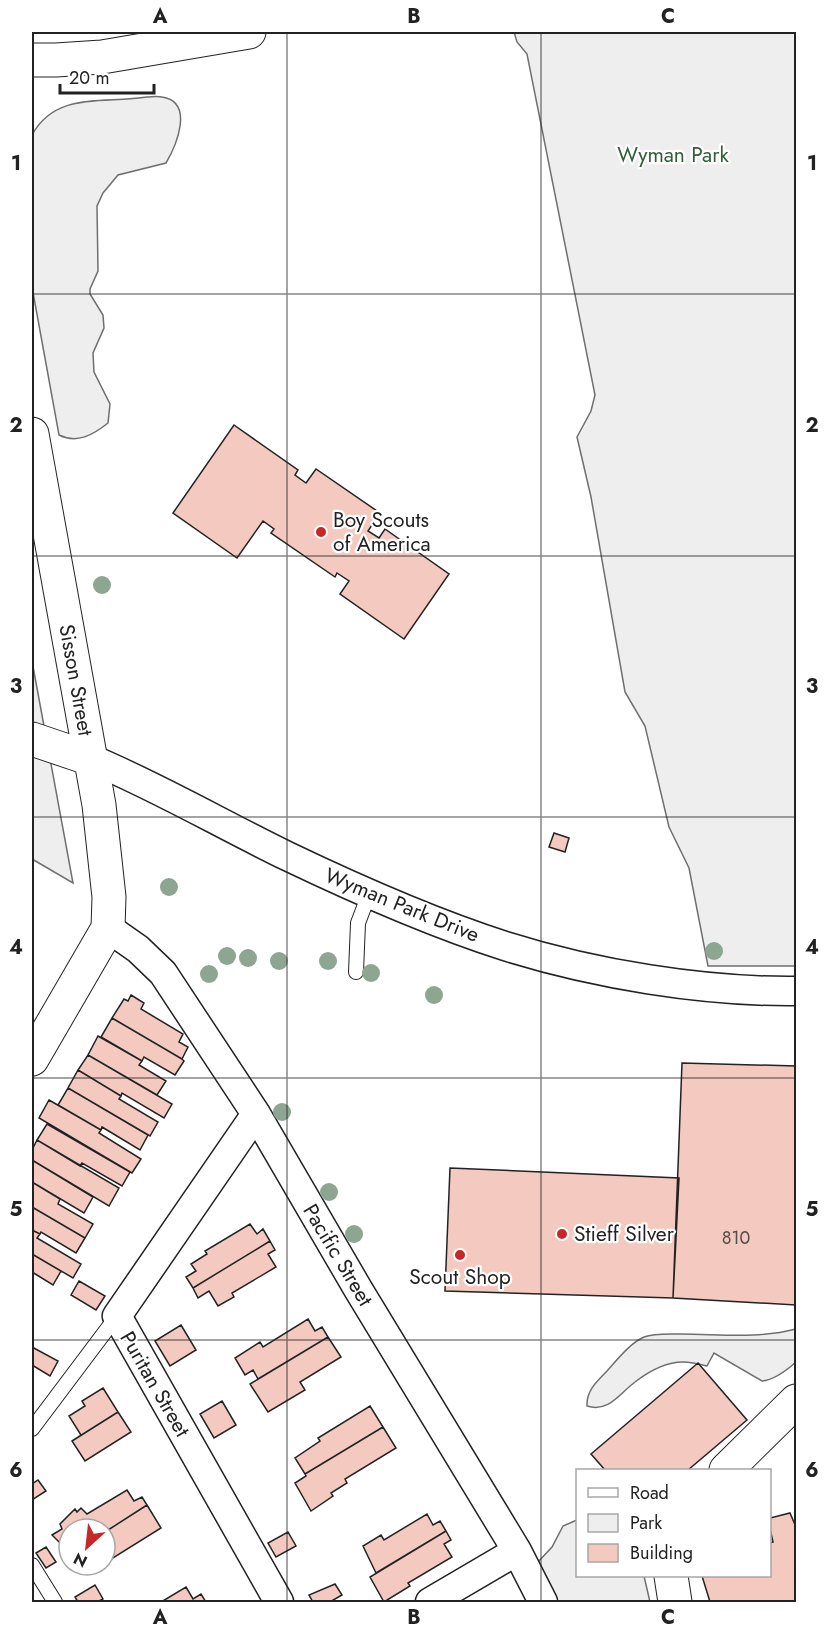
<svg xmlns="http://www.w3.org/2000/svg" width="828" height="1634" font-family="Jost,sans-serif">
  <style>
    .green { fill: #eee; stroke: #6f6f6f; stroke-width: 1.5 }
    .building { fill: #f3c9c0; stroke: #222; stroke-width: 1.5 }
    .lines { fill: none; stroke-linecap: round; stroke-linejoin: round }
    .service-casing { stroke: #222; stroke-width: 16 }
    .minor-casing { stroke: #222; stroke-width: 31 }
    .tertiary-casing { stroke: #222; stroke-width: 35 }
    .secondary-casing { stroke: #222; stroke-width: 35 }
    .primary-casing { stroke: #222; stroke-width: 35 }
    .service { stroke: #fff; stroke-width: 14 }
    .minor { stroke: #fff; stroke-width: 28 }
    .tertiary { stroke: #fff; stroke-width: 33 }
    .secondary { stroke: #fff; stroke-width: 33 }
    .primary { stroke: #fff; stroke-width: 33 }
    .tree { fill: #8da692 }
    .grid { fill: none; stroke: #222; stroke-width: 1.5; stroke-opacity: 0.55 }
    .poi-dot { fill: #c62828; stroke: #fff; stroke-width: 2 }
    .labels { text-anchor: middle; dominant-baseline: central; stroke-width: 4.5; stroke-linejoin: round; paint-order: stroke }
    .number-label { font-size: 18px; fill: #564c4a }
    .park-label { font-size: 21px; fill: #2f5e38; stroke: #fff }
    .poi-label { font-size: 21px; fill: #222; stroke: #fff; text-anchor: start }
    .street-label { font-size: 21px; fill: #222; stroke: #fff }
    .neatline { fill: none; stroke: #222; stroke-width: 2 }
    .grid-label { font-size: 20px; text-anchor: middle; font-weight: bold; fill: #222 }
  </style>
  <rect width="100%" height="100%" fill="#fff"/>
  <!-- green -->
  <path class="green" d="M514,32h282v934h-88l-19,-98 -20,-41 -24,-101 -20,-34 -34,-195 -14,-60 14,-26 4,-16 -68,-341 -10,-12z
    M147,97c4,0 10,-1 15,0 33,5 14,49 4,66l-48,12 -15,18 -6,13 1,65 -8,18v5l13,21 1,13 -11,25 1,19 16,32 -2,19c-15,12 -31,21 -49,12l-27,-148v-152c24,-44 72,-31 115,-38z
    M32,661l41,222 -41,-24z
    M796,1329v33c-9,8 -21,18 -34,19l-48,-28 -7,13c-8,-2 -16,-4 -24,-4 -17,0 -35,10 -48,20 -15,11 -26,31 -48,24 -1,-15 10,-25 20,-35 10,-11 23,-28 37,-34 10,-4 27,-3 37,-3 39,0 77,5 115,-5z
    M577,1520l1,56h66l6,26h-99l-13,-40 14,-15 11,-21z"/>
  <!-- building -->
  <path class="building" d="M234,425l64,45 -3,5 11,8 10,-14 64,44 -12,18 11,7 6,-9 64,45 -45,65 -64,-45 9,-13 -12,-8 -2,4 -64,-44 3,-4 -11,-8 -26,37 -64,-45z
    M554,833l15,5 -4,14 -16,-5z
    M131,995l13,8 -3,6 42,25 -4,8 9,5 -6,12 -70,-41 12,-19 4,2z
    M112,1018l70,41 2,2 -9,14 -31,-18 -2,4 -41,-24z
    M98,1036l44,25 -3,4 27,16 -9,14 -69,-40z
    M88,1055l84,49 -8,14 -42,-25 -1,3 -43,-26z
    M682,1063l114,3v239l-123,-7z
    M78,1070l43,26 -2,3 39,23 -8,14 -82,-48z
    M68,1088l80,47 -8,15 -38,-23 -1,3 -43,-25z
    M49,1100l52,30 -2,3 42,26 -9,14 -93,-55z
    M47,1124l83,48 -8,14 -40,-23 -2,3 -43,-26z
    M37,1140l82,48 -10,18 -77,-46v-10z
    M32,1160l61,37 -9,16 -52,-31z
    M450,1168l229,10 -6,120 -228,-7z
    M32,1182l28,17 -2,5 35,20 -8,14 -53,-31z
    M32,1207l53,31 -9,15 -35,-21 -1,2 -8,-4z
    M250,1224l7,10 6,-5 7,12 -77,47 -7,-11 10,-6 -5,-7 16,-10 -2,-3z
    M32,1230l8,4 -3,4 44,26 -8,14 -41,-24z
    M270,1241l5,9 -7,4 8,13 -44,26 2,4 -16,9 -9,-15 -11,7 -5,-10z
    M32,1254l29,17 -8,14 -21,-13z
    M79,1281l26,15 -9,14 -25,-15z
    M308,1319l7,12 7,-4 6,10 -70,42 -5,-9 -8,5 -10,-17 25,-16 3,5z
    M181,1325l15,25 -26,16 -15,-25z
    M328,1337l13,20 -41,25 5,8 -37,22 -18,-28z
    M32,1347l26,14 -8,15 -18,-11z
    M698,1363l49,57 -59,50h-83l-14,-16z
    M103,1388l15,24 -46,29 9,-6 -12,-19 16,-10 -3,-5z
    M222,1401l14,24 -22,13 -14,-24z
    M370,1406l13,21 -78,47 -10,-16 25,-17 -2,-3z
    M118,1412l13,20 -46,29 -13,-20z
    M383,1427l13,21 -51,31 2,4 -16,10 2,3 -22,15 -16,-28 11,-7 -1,-2z
    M38,1480l8,11 -14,9v-16z
    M127,1490l7,11 8,-4 5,8 -42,27v-3h-36v23l-7,-11 -3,1 -7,-7 10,-6 -2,-5 15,-15 2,3 4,-4 6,6z
    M147,1505l14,23 -56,35v-31z
    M790,1513l6,14v75h-86l-8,-26h68v-33l3,-1 -3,-13v-11z
    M427,1514l6,11 7,-4 6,10 -70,42 -13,-27 18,-11 3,5z
    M446,1531l5,9 -7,4 8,13 -44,26 2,3 -26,16 -14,-25z
    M288,1532l8,14 -20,11 -8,-14z
    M46,1547l10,15 -10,6 -10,-15z
    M335,1584l7,11 -12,7h-17l-4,-7z
    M95,1585l8,14 -6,3h-19l-3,-5z
    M186,1587l7,12 8,-5 5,8h-45z"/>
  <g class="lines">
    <defs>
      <path id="service" d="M356,972l2,-49 11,-29
        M32,1429l85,-113
        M32,1565l23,37"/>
      <path id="minor" d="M91,759c67,28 130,65 196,97 71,34 143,66 218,90 89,28 198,46 291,45
        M108,928l30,21 25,24 93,141 102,175 159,262 26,51
        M256,1114l-139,202 162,286
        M430,1602l87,-51"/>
      <path id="tertiary" d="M32,434l67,371 10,92 -1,31 -76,131
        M32,739l59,20"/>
      <path id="secondary" d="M726,1470l70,-69
        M671,1576l4,26"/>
      <path id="primary" d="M32,60h24l46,-3 147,-25"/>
    </defs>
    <!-- service casing -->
    <use href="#service" class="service-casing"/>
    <!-- minor casing -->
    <use href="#minor" class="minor-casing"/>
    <!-- tertiary casing -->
    <use href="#tertiary" class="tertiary-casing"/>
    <!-- secondary casing -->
    <use href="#secondary" class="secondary-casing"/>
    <!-- primary casing -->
    <use href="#primary" class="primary-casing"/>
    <!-- service -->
    <use href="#service" class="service"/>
    <!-- minor -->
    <use href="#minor" class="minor"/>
    <!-- tertiary -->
    <use href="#tertiary" class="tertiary"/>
    <!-- secondary -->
    <use href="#secondary" class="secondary"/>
    <!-- primary -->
    <use href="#primary" class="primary"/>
  </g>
  <!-- trees -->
  <g class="tree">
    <circle cx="102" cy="585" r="9"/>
    <circle cx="169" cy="887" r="9"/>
    <circle cx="714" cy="951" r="9"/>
    <circle cx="227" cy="956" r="9"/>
    <circle cx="248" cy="958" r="9"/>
    <circle cx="279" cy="961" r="9"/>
    <circle cx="328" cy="961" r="9"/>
    <circle cx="371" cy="973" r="9"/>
    <circle cx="209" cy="974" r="9"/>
    <circle cx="434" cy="995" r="9"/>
    <circle cx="282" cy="1112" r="9"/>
    <circle cx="329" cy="1192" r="9"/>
    <circle cx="354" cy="1234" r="9"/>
  </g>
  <!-- grid -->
  <path class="grid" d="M287,32v1570M541,32v1570M32,294h764M32,556h764M32,817h764M32,1078h764M32,1340h764"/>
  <!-- markers -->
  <g class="poi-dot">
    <circle cx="321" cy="532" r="6"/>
    <circle cx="562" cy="1234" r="6"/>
    <circle cx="460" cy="1255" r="6"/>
  </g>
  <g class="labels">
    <!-- number labels -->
    <g class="number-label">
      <text x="736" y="1238">810</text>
    </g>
    <!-- park labels -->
    <g class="park-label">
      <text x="673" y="155">Wyman Park</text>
    </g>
    <!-- poi labels -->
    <g class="poi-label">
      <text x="333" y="520">Boy Scouts<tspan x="333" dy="24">of America</tspan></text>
      <text x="574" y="1234">Stieff Silver</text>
      <text x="460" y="1277" text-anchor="middle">Scout Shop</text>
    </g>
    <!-- street labels -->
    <g class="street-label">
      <text transform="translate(76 680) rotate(80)">Sisson Street</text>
      <text transform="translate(402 905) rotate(22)">Wyman Park Drive</text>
      <text transform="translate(338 1255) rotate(59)">Pacific Street</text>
      <text transform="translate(155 1384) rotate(60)">Puritan Street</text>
    </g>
  </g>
  <!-- border -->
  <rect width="828" height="1634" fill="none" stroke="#ffffff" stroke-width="66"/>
  <!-- legend -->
  <rect x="576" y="1469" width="195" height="108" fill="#ffffff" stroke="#a7a7a7" stroke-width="1.5"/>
  <rect x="588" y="1488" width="30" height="9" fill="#ffffff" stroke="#a7a7a7" stroke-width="1.5"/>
  <text x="630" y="1499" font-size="18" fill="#222222">Road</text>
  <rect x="588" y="1514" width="30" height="18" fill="#eeeeee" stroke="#a7a7a7" stroke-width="1.5"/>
  <text x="630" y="1529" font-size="18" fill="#222222">Park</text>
  <rect x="588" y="1544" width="30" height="18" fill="#f3c9c0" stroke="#a7a7a7" stroke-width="1.5"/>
  <text x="630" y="1559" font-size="18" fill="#222222">Building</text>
  <!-- north arrow -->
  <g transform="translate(87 1547) rotate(207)"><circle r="28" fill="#ffffff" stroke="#a7a7a7" stroke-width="1.5"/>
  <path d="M0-4.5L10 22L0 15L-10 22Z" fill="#c62828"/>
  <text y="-9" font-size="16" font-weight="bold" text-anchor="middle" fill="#222222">N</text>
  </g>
  <!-- scale -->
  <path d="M60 84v9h94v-9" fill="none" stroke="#222222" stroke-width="3"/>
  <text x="69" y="84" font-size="18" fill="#222222" stroke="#ffffff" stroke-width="4.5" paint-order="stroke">20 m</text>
  <rect x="33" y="33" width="762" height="1568" class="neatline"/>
  <g class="grid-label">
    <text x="160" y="23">A</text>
    <text x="414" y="23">B</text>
    <text x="668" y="23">C</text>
    <text x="16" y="170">1</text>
    <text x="812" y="170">1</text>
    <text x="16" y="432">2</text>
    <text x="812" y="432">2</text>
    <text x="16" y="693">3</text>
    <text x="812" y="693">3</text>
    <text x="16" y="954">4</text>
    <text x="812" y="954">4</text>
    <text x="16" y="1216">5</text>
    <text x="812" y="1216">5</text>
    <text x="16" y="1477">6</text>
    <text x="812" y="1477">6</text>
    <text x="160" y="1624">A</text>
    <text x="414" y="1624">B</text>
    <text x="668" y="1624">C</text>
  </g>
</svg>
